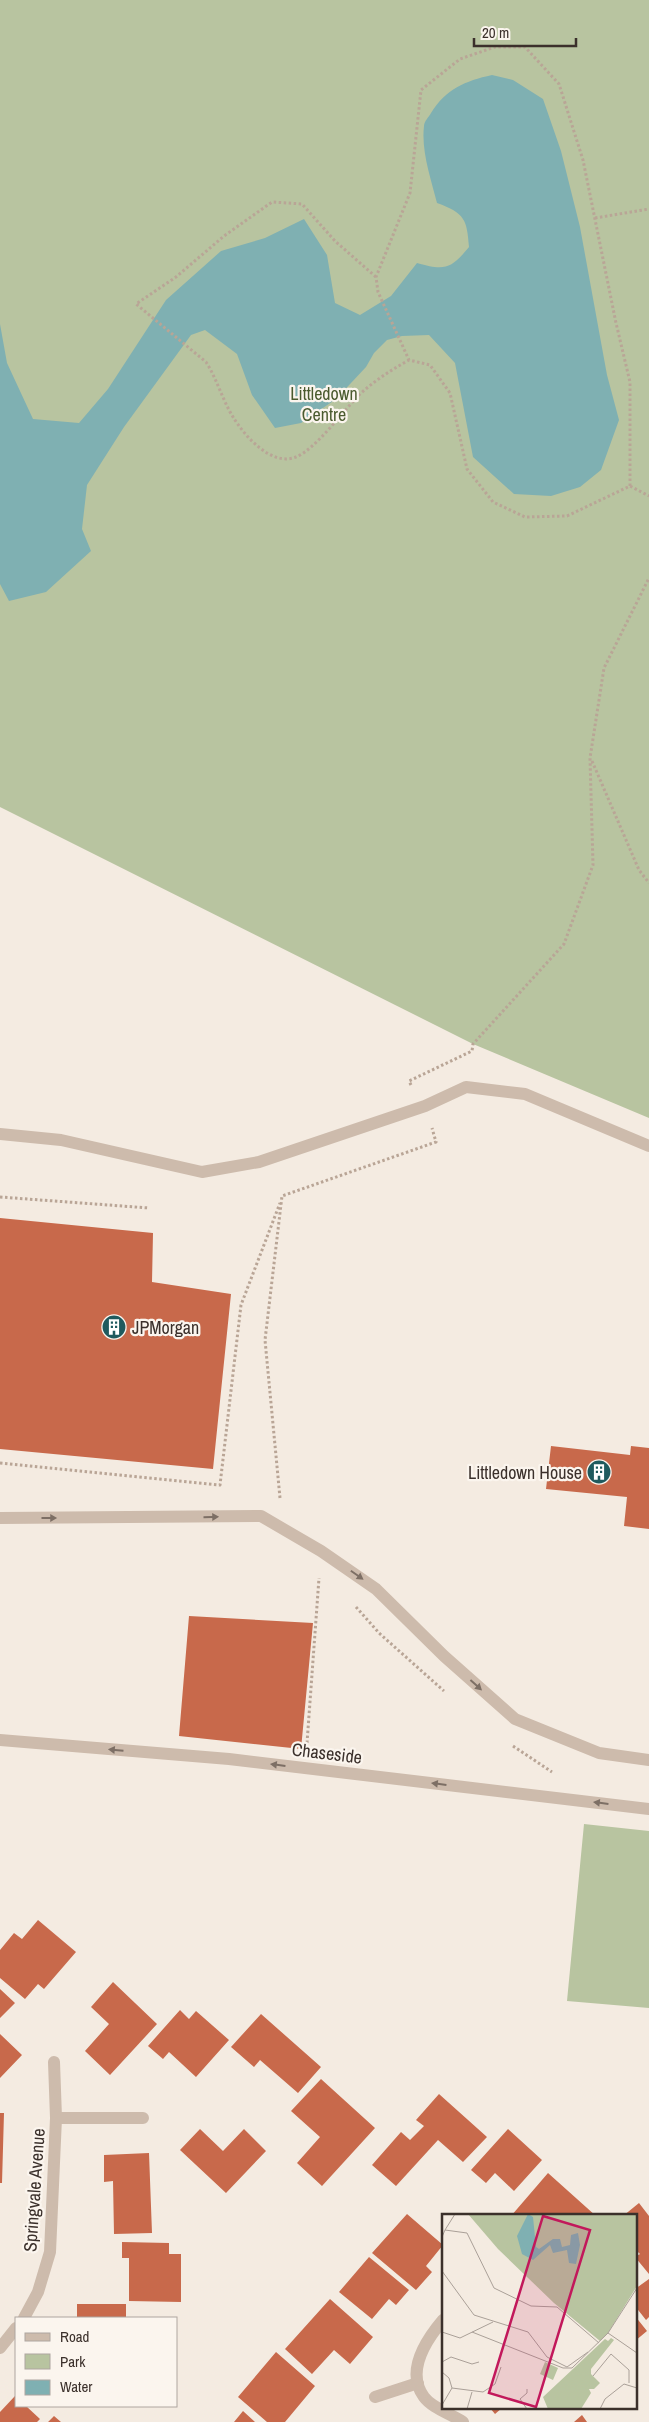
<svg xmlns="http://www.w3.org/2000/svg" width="649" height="2422" font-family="'Archivo Narrow',sans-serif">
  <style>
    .green { fill: #b8c4a0 }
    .water { fill: #7fb0b2 }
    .building { fill: #c8694b }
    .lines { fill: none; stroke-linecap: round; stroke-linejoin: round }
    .path { stroke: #b9a596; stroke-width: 3; stroke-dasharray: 2.5 2.5; stroke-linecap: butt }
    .service { stroke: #cdbbac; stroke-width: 12 }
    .minor { stroke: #cdbbac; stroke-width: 12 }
    .oneway { fill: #7d6f65 }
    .labels { text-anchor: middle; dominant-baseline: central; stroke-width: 4.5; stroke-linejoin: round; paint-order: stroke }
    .park-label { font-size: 18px; fill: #4a5a2e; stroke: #fbf5ee }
    .poi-label { font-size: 18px; fill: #3b302b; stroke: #fbf5ee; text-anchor: start }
    .street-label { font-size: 18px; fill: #3b302b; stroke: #fbf5ee }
    .inset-road { fill: none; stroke: #aaa098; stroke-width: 1 }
    .view { fill: #c2185b; fill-opacity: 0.15; stroke: #c2185b; stroke-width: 2.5 }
    .inset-edge { fill: none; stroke: #3b302b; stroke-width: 2.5 }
  </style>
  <rect width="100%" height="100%" fill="#f4ebe1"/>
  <!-- green -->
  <path class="green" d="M0,0h649v1118l-176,-74 -473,-237z
    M584,1824l65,7v177l-82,-7z"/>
  <!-- water -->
  <path class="water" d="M492,75l21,5 30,19 18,52 19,76 27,148 12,45 -18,50 -21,17 -29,9 -37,-2 -41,-37 -18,-94 -26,-28 -27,1 -15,4 -13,13 -8,14 -30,32 -35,24 -26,5 -23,-33 -15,-41 -32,-24 -14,5 -67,92 -37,58 -5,44 9,22 -45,41 -37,9 -9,-17v-260l7,39 26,56 46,4 29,-34 58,-89 55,-49 44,-13 39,-19 23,36 8,48 25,12 31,-19 26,-33c28,8 34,6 52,-16 -2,-27 -4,-34 -32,-44 -6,-24 -16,-52 -13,-77 0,-5 5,-9 7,-13 15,-24 34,-32 61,-38z"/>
  <!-- building -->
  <path class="building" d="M0,1218l153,15 -1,49 79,12 -18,175 -213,-20z
    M551,1446l79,9 1,-9 18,2v81l-25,-3 3,-29 -81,-8z
    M189,1616l124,7 -12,126 -122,-13z
    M38,1920l38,32 -32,37 -6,-5 -13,15 -25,-21v-28l14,-17 8,6z
    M113,1982l44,42 -47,51 -25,-24 24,-27 -18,-17z
    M0,1989l15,14 -15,15z
    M180,2010l9,9 7,-8 33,29 -33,37 -27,-25 -6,7 -15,-13z
    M261,2014l60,53 -23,26 -38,-33 -6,7 -23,-20z
    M0,2034l22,21 -22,23z
    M321,2079l54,49 -53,58 -25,-23 23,-26 -29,-26z
    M439,2094l48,43 -24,25 -25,-22 -42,46 -24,-21 29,-33 9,8 14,-14 -8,-6z
    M0,2113h4l-2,70h-2z
    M200,2129l23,22 21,-22 22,22 -40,42 -46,-43z
    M508,2129l34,31 -28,31 -19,-18 -9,10 -15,-13z
    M149,2153l3,80 -38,1 -1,-53 -9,1v-27z
    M548,2173l48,43h-85z
    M639,2203l10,13v58l-14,-17 5,-3 -5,-5v-33h-12z
    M407,2214l36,31 -17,21 6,6 -16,18 -44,-37z
    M122,2242l47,1v11h12v48l-52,-1v-43h-7z
    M369,2257l40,33 -13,15 -7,-6 -17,20 -33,-27z
    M649,2279v38l-3,3 -11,-14v-17z
    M330,2299l43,38 -23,27 -16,-14 -22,24 -27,-25z
    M77,2304h49v14h-49z
    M635,2316l12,15 -12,10z
    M276,2352l39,34 -30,36h-18l-29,-25z
    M15,2396l1,10h10l14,13 -3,3h-37v-10z
    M490,2408h12l-7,6z
    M243,2411l12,11h-21z
    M582,2415l5,7h-13z
    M54,2416l7,6h-13z"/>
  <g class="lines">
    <!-- path -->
    <path class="path" d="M595,218l54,-9
      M376,277l-41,-36 -33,-37 -30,-2 -48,34 -48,41 -40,27 70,58c11,17 16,37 27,55 11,18 38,50 63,40 20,-8 47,-46 63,-62 15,-14 32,-25 50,-35
      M630,486v-104l-14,-59 -33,-163 -24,-76 -34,-37h-30l-35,12 -39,31 -11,103 -34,84 2,15 31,68 21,5 20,28 17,76 26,33 32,15 42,-1 63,-30 19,10
      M592,761l47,109 10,13
      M411,1085l-2,-4 63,-30 1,-7 91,-100 29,-79 -3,-107 14,-90 45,-90
      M0,1197l149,11
      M0,1463l220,22 21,-180 39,-102
      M280,1498l-15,-158 17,-144 154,-54 -4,-14
      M356,1607l23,26 65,58
      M307,1743l12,-165
      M513,1746l39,26"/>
    <!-- service -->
    <path class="service" d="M0,1134l61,6 141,32 57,-10 166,-56 41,-19 59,7 124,52
      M0,1518l261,-2 60,35 55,38 68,67 71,63 84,34 50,7"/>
    <!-- minor -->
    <path class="minor" d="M0,1740l229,19 420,50
      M56,2118h87
      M24,2318l14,-26 12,-40 6,-134 -2,-56
      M443,2320c-17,20 -38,51 -19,77 8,11 27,17 39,25
      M0,2348l16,-20
      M375,2397l43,-14"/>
  </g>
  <!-- one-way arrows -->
  <defs><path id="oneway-solid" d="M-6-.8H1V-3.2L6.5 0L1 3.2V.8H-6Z" transform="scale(1.25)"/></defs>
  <g class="oneway">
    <use href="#oneway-solid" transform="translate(211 1517) rotate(-1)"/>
    <use href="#oneway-solid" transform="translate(49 1518)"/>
    <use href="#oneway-solid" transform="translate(357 1575) rotate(35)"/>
    <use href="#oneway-solid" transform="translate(476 1685) rotate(42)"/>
    <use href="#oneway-solid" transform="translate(116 1750) rotate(-175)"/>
    <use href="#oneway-solid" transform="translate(278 1765) rotate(-173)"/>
    <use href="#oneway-solid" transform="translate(439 1784) rotate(-173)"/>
    <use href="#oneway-solid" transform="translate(601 1803) rotate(-173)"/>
  </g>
  <!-- icons -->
  <defs>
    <symbol id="building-disc" viewBox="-11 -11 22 22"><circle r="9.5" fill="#1f5a5e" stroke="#fbf5ee"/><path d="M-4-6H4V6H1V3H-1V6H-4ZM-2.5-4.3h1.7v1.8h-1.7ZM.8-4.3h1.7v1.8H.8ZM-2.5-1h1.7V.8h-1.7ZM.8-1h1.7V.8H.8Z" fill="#fff"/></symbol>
  </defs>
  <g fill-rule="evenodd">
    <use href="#building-disc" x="100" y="1313" width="28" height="28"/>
    <use href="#building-disc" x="585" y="1458" width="28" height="28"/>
  </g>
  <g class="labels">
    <!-- park labels -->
    <g class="park-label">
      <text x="324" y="393">Littledown<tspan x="324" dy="21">Centre</tspan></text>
    </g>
    <!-- poi labels -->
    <g class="poi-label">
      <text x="132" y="1327">JPMorgan</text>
      <text x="582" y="1472" text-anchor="end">Littledown House</text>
    </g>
    <!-- street labels -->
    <g class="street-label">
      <text transform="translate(327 1753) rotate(7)">Chaseside</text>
      <text transform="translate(34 2190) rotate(-86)">Springvale Avenue</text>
    </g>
  </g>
  <!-- overview -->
  <g transform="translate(442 2214)">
    <rect width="195" height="195" fill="#f4ebe1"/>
    <path d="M26,0h169v72l-29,47 -8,8 -46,-38 -56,-54zM169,124l3,2 -23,29v5l9,9 -6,6h-5l2,4 -10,16h-33l-5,-12 62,-58 3,2zM103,148l13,6 -5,12 -13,-6z" fill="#b8c4a0"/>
    <path d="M86,0l5,3 3,30 3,2 14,-10h7l2,8 8,-2 1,-10 7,-2 2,12 -4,19 -7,-1 -2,-13 -14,3 -3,-8 -17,15 -11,-6 -5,-18z" fill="#7fb0b2"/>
    <path class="inset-road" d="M3,16l10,-16M0,23l3,-7 22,3 27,55 37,18 26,1 42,36M0,57l32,44 54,17 19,25 20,10 21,-15M0,118l18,6 33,-16M30,118l91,36h9l36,-35 29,-45M166,119l29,20M0,148l9,-5 21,7 7,-2M0,158l7,6 3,10 -10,17M151,162l18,-22 18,16v13M10,174l31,4 12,-8 6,-17M85,175v4l-7,6 7,10M25,195l5,-17M158,195l5,-10 19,-15 13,4"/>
    <path class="view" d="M101,2l47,14 -54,177 -47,-14z"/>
    <rect width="195" height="195" class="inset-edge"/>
  </g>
  <!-- legend -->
  <rect x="15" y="2317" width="162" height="90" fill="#fbf5ee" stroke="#aea6a0"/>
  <rect x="25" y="2333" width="25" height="8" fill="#cdbbac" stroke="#aea6a0"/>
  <text x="60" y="2342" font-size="15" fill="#3b302b">Road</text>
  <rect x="25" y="2354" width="25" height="15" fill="#b8c4a0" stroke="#aea6a0"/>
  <text x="60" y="2367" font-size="15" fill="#3b302b">Park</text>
  <rect x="25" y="2380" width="25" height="15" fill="#7fb0b2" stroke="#aea6a0"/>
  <text x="60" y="2392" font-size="15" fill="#3b302b">Water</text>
  <!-- scale -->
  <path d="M474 38v8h102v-8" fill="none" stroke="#3b302b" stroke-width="2.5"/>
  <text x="482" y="38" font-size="15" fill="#3b302b" stroke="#fbf5ee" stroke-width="4" paint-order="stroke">20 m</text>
</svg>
